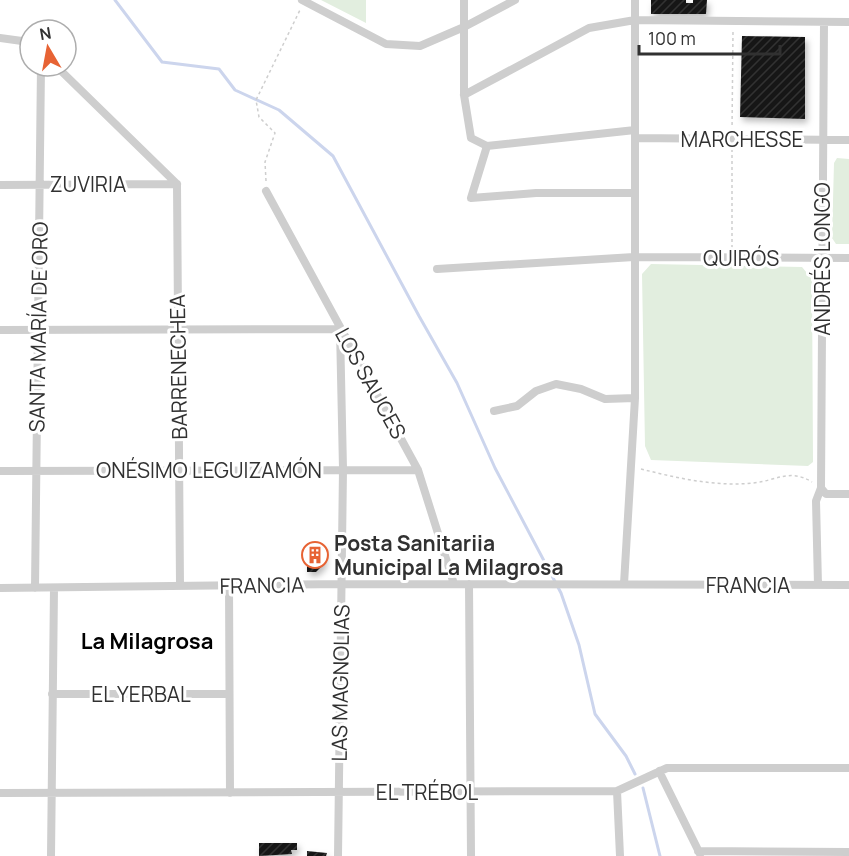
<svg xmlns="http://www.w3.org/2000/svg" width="849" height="856" font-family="Manrope,sans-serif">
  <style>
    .green { fill: #e2eedf }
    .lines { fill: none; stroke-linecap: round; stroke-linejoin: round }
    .stream { stroke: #ccd5ed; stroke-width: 3 }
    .building { fill: url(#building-hatch); filter: url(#shadow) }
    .path { stroke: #cecece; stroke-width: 1.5; stroke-dasharray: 3 3; stroke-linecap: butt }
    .street { stroke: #cecece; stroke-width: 8 }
    .labels { text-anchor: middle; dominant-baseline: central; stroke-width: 6; stroke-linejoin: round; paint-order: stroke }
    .street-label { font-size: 21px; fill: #313131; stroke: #fff }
    .poi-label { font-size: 21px; font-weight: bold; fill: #313131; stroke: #fff; text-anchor: start }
    .neighbourhood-label { font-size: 22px; font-weight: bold; fill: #000; stroke: #fff }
  </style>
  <defs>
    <pattern id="building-hatch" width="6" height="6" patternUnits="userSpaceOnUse" patternTransform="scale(1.5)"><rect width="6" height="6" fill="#181818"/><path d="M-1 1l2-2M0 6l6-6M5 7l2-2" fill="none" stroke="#313131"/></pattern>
    <filter id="shadow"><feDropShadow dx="2.5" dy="4" stdDeviation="3" flood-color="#0004"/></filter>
  </defs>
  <rect width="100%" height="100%" fill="#fff"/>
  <!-- green -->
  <path class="green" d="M321,0h45v23z
    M837,158l12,1v85h-13l-4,-6 2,-75z
    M651,264l151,3 10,12 1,183 -5,4 -157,-6 -6,-14 -3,-172z"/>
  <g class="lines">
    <!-- stream -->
    <path class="stream" d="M115,0l47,62 57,7 16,21 44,20 54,46 86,160 38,67 38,85 66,125 18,52 16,69 31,42 9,18
      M643,788l17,68"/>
  </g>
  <!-- building -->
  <path class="building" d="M651,0h35v3h7v-3h14l-1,14h-55z
    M742,36l63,1v82l-65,-2z
    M324,546v18l-8,8h-9v-25z
    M259,843h38v7h-6l1,4 -33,2z
    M307,851l20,2 -1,3h-19z"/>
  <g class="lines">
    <!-- path -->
    <path class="path" d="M732,131l1,-100
      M266,181l-1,-19 10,-29 -16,-16 -3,-17 44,-90
      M732,248v-100
      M641,469c36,9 75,18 112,14 23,-2 36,-15 59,-1"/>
    <!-- street -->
    <path class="street" d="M302,0l84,44 34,2 44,-19 51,-27
      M464,0v95l7,43 16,8 148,-16
      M0,38l22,3 8,4
      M56,66l121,118
      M464,95l125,-67 46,-8 214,2
      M635,138l214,2
      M487,146l-16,52 65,-5h98
      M177,184l3,401
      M0,185l177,-1
      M266,191l152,279 36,114
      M437,269l197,-12 215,1
      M0,330l340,-1 3,140 -5,387
      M494,411l23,-5 19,-15 20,-7 25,5 24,10 30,-1
      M0,471l418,-1
      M821,488l5,6h23
      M469,584l2,272
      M624,584l11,-186v-398
      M229,585l1,208
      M818,585l-2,-84 5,-13 3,-466
      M0,588l341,-4 508,1
      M35,588l6,-522
      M52,694h177
      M659,771l41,83
      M617,791l3,65
      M0,793l617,-2 50,-23h182
      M698,851l151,1
      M51,856l3,-268"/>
  </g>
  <!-- icons -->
  <defs>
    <symbol id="building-ring" viewBox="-11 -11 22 22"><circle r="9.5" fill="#fff" stroke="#e76334" stroke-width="1.5"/><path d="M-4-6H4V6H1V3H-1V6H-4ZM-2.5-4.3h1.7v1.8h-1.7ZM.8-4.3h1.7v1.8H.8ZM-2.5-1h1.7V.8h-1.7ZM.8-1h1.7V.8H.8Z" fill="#e76334"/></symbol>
  </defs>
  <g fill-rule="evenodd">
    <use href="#building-ring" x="300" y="540" width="30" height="30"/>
  </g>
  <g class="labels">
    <!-- street labels -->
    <g class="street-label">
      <text x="742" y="139">MARCHESSE</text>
      <text x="88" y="184">ZUVIRIA</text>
      <text x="741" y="258">QUIRÓS</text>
      <text transform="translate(822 259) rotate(-90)">ANDRÉS LONGO</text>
      <text transform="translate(38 327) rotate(-89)">SANTA MARÍA DE ORO</text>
      <text transform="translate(178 367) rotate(-91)">BARRENECHEA</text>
      <text transform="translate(371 383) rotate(61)">LOS SAUCES</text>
      <text x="209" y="470">ONÉSIMO LEGUIZAMÓN</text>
      <text transform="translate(262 585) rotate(-1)">FRANCIA</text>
      <text x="748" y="585">FRANCIA</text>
      <text transform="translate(340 683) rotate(-89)">LAS MAGNOLIAS</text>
      <text x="141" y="694">EL YERBAL</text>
      <text x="427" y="792">EL TRÉBOL</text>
    </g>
    <!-- poi labels -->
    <g class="poi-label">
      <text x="334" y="543">Posta Sanitariia<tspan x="334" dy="24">Municipal La Milagrosa</tspan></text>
    </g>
    <!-- neighbourhood labels -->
    <g class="neighbourhood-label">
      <text x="147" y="641">La Milagrosa</text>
    </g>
  </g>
  <!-- north arrow -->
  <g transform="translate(48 48) rotate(350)"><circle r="28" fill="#ffffff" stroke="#adadad" stroke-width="1.5"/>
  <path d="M0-4.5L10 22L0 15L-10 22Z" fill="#e76334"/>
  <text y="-9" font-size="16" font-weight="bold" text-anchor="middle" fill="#313131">N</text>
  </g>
  <!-- scale -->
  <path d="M639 45v9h141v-9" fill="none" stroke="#313131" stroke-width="3"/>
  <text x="648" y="45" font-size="18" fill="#313131" stroke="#ffffff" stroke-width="4.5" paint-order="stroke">100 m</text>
</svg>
